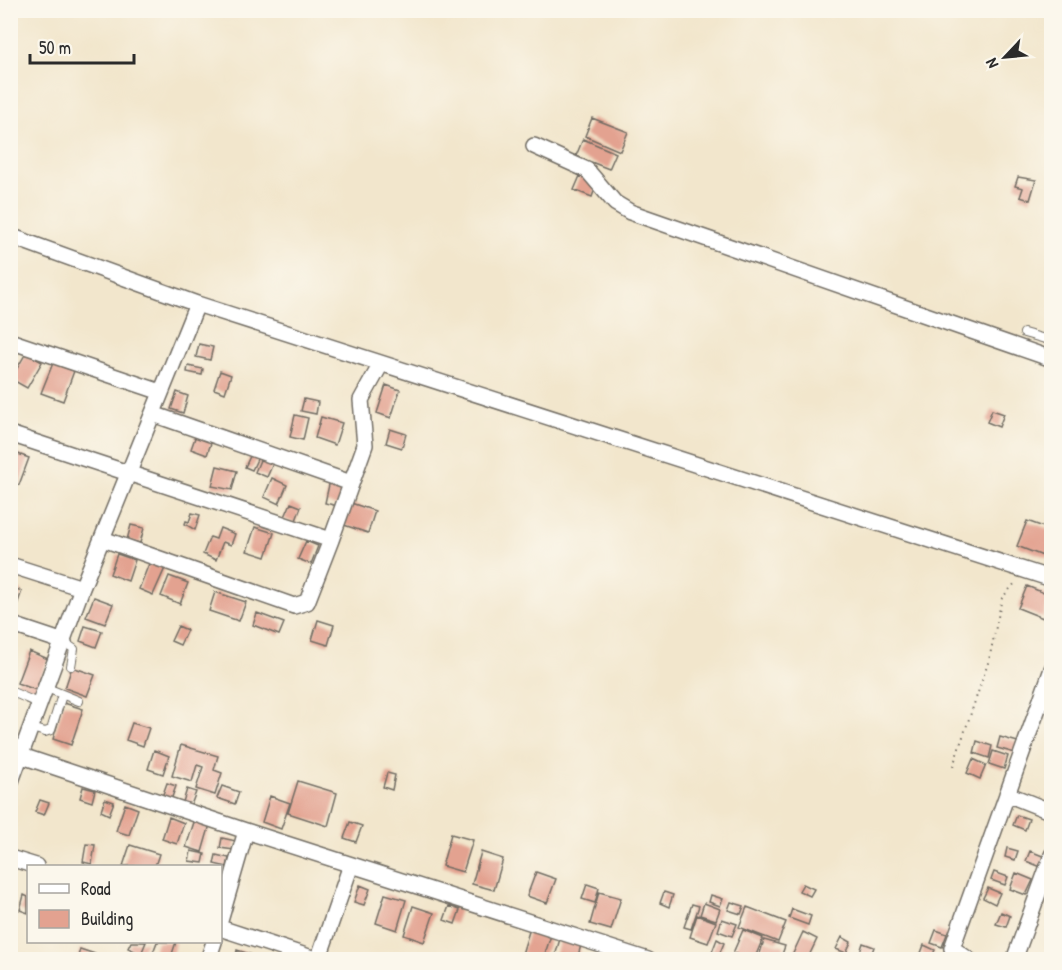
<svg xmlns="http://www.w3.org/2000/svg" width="1062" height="970" font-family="'Patrick Hand',sans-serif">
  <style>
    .building { fill: #e3a290 }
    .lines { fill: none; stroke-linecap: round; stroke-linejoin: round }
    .lane-casing { stroke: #716c63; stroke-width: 10 }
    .street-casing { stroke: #716c63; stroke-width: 18 }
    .path { stroke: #716c63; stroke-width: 2; stroke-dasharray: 1.5 4.5; stroke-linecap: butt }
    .lane { stroke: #fff; stroke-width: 8 }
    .street { stroke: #fff; stroke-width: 15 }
  </style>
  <rect width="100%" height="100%" fill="#fbf7ec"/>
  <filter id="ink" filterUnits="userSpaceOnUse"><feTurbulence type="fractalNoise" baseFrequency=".0167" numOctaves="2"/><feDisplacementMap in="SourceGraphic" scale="12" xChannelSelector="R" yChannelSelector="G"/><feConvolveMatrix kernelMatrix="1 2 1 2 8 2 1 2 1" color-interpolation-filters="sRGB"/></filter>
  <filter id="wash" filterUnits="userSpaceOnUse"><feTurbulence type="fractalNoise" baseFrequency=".008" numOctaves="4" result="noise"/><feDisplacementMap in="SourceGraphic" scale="24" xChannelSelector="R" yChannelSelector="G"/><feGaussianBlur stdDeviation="1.35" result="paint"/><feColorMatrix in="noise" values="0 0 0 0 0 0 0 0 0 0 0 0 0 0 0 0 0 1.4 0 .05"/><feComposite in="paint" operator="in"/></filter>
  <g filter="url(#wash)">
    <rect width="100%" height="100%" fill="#f2e6cc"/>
    <g id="blocks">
      <!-- building -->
      <path class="building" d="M592,118l36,14 -8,19 -35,-15z
        M583,139l33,14 -7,16 -33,-13z
        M580,176l17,7 -5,14 -18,-7z
        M1018,177l18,3 -6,20 -10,-3 3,-9 -8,-2z
        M199,344l14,3 -3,13 -14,-3z
        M26,353l16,9 -15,26 -16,-9z
        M53,363l21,8 -11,30 -22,-8z
        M188,366l15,3 -1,6 -15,-3z
        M220,371l11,4 -6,18 -11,-4z
        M386,385l14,5 -9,28 -14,-5z
        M177,392l11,4 -5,17 -12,-4z
        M304,399l14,3 -2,12 -15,-3z
        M992,410l12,4 -5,13 -12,-5z
        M295,415l13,3 -5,22 -13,-3z
        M321,417l21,6 -7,22 -20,-7z
        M390,429l16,5 -4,14 -16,-5z
        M197,432l16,5 -6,18 -16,-6z
        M10,451l19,7 -10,27 -9,-4z
        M252,452l7,3 -7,15 -7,-3z
        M263,453l12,6 -8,18 -12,-5z
        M217,466l20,5 -5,19 -20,-4z
        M272,478l15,7 -8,19 -15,-7z
        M330,480l8,1 -1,5 5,2 -4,18 -13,-3z
        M291,503l10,4 -6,16 -11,-4z
        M351,503l24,8 -7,22 -24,-8z
        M192,513l8,2 -5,15 -10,-6 1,-3 3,1z
        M1027,521l25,9v20l-4,8 -31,-12z
        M131,525l13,3 -4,15 -13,-3z
        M255,527l19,6 -8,24 -19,-6z
        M220,528l15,6 -4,11 -8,-3 -7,18 -13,-6 7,-17 6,2z
        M306,541l12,5 -7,18 -13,-5z
        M117,554l18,6 -7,21 -18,-7z
        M150,561l15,7 -12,27 -14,-6z
        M169,576l19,7 -8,21 -19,-8z
        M1027,586l24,10 -8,22 -25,-10z
        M10,587l12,4 -9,25 -3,-1z
        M215,592l31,10 -7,19 -30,-10z
        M94,597l19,7 -8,20 -19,-7z
        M257,613l27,10 -5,12 -26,-10z
        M318,620l16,5 -6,20 -16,-5z
        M85,626l17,5 -6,16 -16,-6z
        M178,626l9,4 -7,15 -9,-4z
        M29,651l19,8 -12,31 -19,-7z
        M72,667l23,8 -8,21 -22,-8z
        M64,703l19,6 -12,36 -18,-6z
        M132,723l17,5 -6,18 -17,-6z
        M1000,737l18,5 -3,11 -18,-5z
        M977,741l15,5 -3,12 -15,-5z
        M181,745l37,11 -4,14 8,3 -7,22 -19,-6 7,-22 -6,-2 -5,17 -20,-6z
        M154,750l15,6 -6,18 -15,-5z
        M993,751l15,5 -4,13 -15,-5z
        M973,759l13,6 -6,14 -13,-6z
        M387,773l8,2 -3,15 -9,-3z
        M298,781l39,12 -9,33 -40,-13z
        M167,783l9,3 -5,14 -9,-3z
        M222,786l17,6 -4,12 -18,-6z
        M83,787l12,3 -3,12 -12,-4z
        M187,789l9,3 -5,13 -8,-3z
        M270,796l20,7 -9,26 -19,-7z
        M105,799l9,3 -5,13 -8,-4z
        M40,800l9,3 -5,12 -9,-3z
        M125,804l13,5 -9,26 -13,-4z
        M1017,815l12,4 -4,11 -12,-5z
        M196,816l15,5 -9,31 -16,-5z
        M169,817l15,6 -7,21 -15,-5z
        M350,822l12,4 -6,16 -12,-4z
        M451,834l22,6 -10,32 -21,-6z
        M222,838l14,3 -2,9 -14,-2z
        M86,844l9,1 -3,19 -9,-2z
        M130,845l29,9 -4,12h-32z
        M1007,848l11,3 -3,9 -10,-3z
        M191,851l14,3 -2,9 -14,-2z
        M1030,851l15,6 -4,10 -15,-6z
        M481,852l22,7 -9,31 -22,-6z
        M216,855l13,3 -2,9 -13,-3z
        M536,872l20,7 -9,24 -20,-7z
        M994,872l14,5 -3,8 -14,-5z
        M1016,873l17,7 -7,15 -16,-6z
        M587,884l12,4 -4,15 -13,-4z
        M803,884l11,5 -4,7 -11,-5z
        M360,885l10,4 -6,16 -10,-3z
        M988,888l12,5 -5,11 -12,-6z
        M599,892l22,6 -10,32 -21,-6z
        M664,892l9,3 -4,12 -9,-4z
        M385,894l21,6 -9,30 -21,-7z
        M24,895l4,2v16l-8,-3z
        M711,895l12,4 -3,7 -11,-4z
        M731,902l13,4 -3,8 -13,-4z
        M704,903l16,6 -4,11 -16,-5z
        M692,904l7,2 -8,23 -7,-2z
        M413,906l21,7 -10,29 -20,-7z
        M449,906l11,4 -5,14 -11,-4z
        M747,907l39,15 -8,20 -39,-15z
        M792,909l19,7 -3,9 -19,-7z
        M1001,912l9,4 -4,11 -10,-3z
        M697,915l19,7 -8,21 -18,-6z
        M722,919l15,5 -5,12 -14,-5z
        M531,925l21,7 -9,28 -21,-6z
        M743,930l20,8 -9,22 -21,-7z
        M936,930l11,4 -5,13 -11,-4z
        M803,932l14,7 -10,21h-17z
        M561,935l21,6 -5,19h-23z
        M842,937l9,5 -5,11 -10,-4z
        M717,939l7,4 -5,12 -7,-3z
        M764,940l21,6 -5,14h-22z
        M131,942h15l-5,12 -13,-6z
        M157,942h19l-6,18h-20z
        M863,943l11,4 -3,8 -11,-3z
        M924,945l11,5 -4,8 -10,-5z
        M80,949l15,5 -2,6h-16z
        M237,950l28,9v1h-30z"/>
    </g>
  </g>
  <g filter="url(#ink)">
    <use href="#blocks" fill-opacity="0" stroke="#716c63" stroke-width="1.5"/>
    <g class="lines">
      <defs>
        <path id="lane" d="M1024,333l28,8
          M64,642l10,7 -3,17
          M47,688l32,13
          M10,691l30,13
          M32,728l13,4 6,-2 11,-35"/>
        <path id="street" d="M534,146l53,24 28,33 15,9 422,147
          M10,236l187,68 855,275
          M10,341l151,51
          M153,414l198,69
          M10,434l321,106 -24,62 -13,4 -191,-67
          M331,540l34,-95 -4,-45 20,-36
          M10,565l72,23
          M10,624l54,18
          M10,752l236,79 402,129
          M10,784l72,-196 115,-284
          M1007,794l45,18
          M10,858l26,8
          M220,921l26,-90
          M220,928l98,32 33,-95
          M208,960l6,-18
          M969,960l-17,-12 100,-279
          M1014,960l38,-105"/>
      </defs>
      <!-- lane casing -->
      <use href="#lane" class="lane-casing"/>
      <!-- street casing -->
      <use href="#street" class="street-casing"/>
      <!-- path -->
      <path class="path" d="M953,766l36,-106 13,-62 14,-16"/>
      <!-- lane -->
      <use href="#lane" class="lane"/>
      <!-- street -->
      <use href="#street" class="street"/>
    </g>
  </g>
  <!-- margin -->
  <rect width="1062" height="970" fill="none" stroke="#fbf7ec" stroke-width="36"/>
  <!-- legend -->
  <rect x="27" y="865" width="195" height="78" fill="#fbf7ec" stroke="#a8a59f" stroke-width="1.5"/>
  <rect x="39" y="884" width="30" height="9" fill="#ffffff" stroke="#a8a59f" stroke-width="1.5"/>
  <text x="81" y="895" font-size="18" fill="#2b2b2b">Road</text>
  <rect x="39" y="910" width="30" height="18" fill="#e3a290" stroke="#a8a59f" stroke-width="1.5"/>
  <text x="81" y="925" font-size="18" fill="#2b2b2b">Building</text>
  <!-- north arrow -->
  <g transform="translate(1005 57) rotate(244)" stroke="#fbf7ec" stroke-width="4.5" paint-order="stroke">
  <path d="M0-4.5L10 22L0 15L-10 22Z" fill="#2b2b2b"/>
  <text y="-9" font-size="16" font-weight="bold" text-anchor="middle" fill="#2b2b2b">N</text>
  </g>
  <!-- scale -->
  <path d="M30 54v9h104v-9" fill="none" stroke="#2b2b2b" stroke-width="3"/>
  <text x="39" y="54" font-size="18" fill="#2b2b2b" stroke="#fbf7ec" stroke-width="4.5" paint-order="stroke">50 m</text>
</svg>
